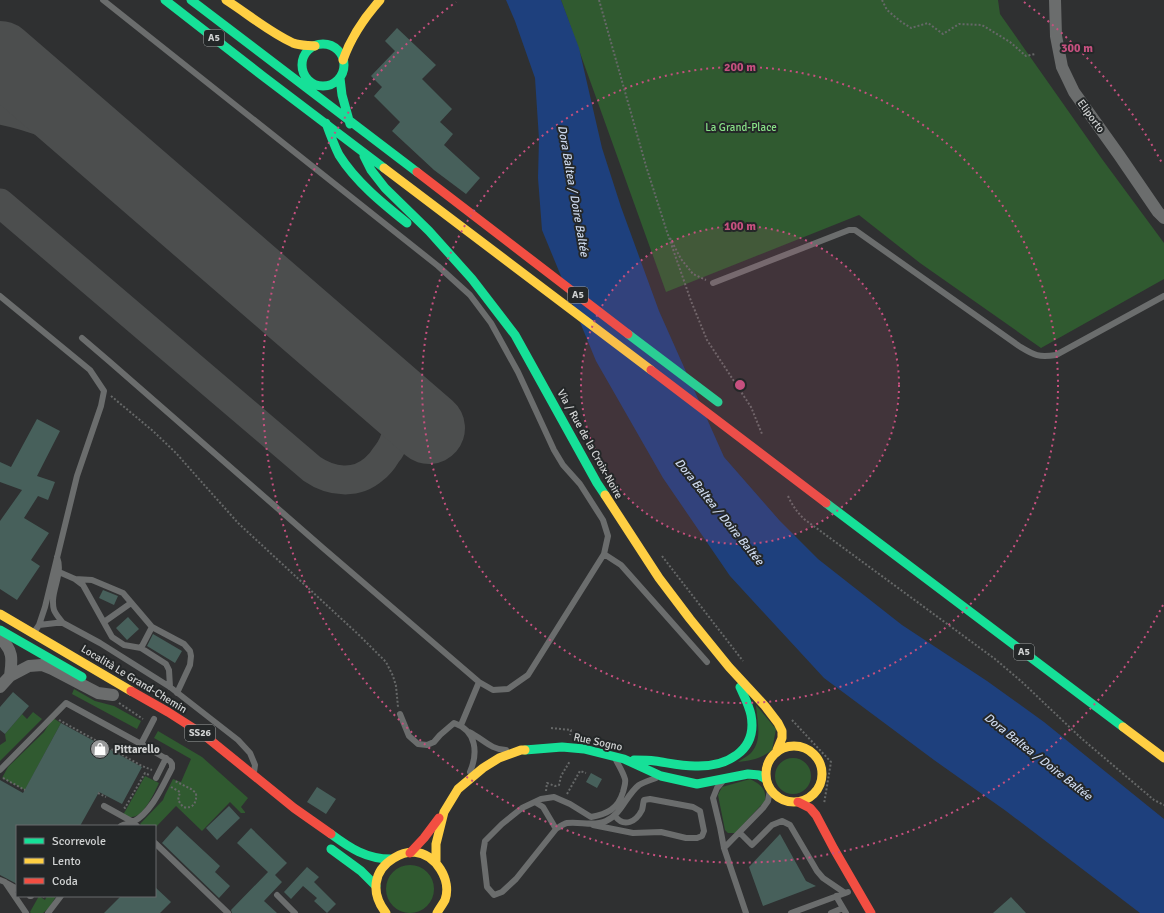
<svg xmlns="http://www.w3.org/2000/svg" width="1164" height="913" font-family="Signika,sans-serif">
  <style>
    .green { fill: #305a30 }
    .water { fill: #1e407d }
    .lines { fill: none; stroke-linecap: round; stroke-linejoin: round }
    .taxiway { stroke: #4c4e4e; stroke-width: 29 }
    .runway { stroke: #4c4e4e; stroke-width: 72 }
    .building { fill: #47605b }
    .path { stroke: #666868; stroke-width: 2; stroke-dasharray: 2 2; stroke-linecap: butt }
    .lane { stroke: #6b6d6d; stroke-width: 6 }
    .street { stroke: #6b6d6d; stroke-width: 12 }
    .fast { stroke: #16e098; stroke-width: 9 }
    .slow { stroke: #ffcf43; stroke-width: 9 }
    .jam { stroke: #f24e42; stroke-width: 9 }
    .ring { fill: none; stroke: #c6507f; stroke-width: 2; stroke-dasharray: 2 4 }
    .labels { text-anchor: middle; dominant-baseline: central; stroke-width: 4; stroke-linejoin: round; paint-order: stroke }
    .shield { fill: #242728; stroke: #9c9f9f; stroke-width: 1 }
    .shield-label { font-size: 10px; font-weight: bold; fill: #d0d2d2 }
    .street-label { font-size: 11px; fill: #d0d2d2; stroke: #242728 }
    .park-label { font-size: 11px; fill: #88e187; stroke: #242728 }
    .poi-label { font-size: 11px; font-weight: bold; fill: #d0d2d2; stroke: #242728; text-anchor: start }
    .water-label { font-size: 12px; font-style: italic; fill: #ccd8ec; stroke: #242728 }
    .centre { fill: #c6507f; stroke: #242728; stroke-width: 2 }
    .ring-label { font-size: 12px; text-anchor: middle; font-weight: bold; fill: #c6507f; stroke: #242728; stroke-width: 4; stroke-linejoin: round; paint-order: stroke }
  </style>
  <rect width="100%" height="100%" fill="#2f3031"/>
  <!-- green -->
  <path class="green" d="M561,0h437l2,14 102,145 62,84v36l-123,69 -121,-85 -61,-48 -193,77z
    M74,689l21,12 19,5 27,15 -4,8 -65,-35z
    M756,705l20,24 -4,21c-12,9 -20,10 -34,12 4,-3 10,-6 13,-9 12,-13 6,-32 5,-48z
    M33,712l9,7 -42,42v-16l6,-4 -1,-7 17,-20 5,5z
    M53,718l8,5 -36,67 -23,-12 6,-11 36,-35z
    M158,731l44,26 46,41 -7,9 4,5v1h-4l-11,-11 -28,29 -26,-25 -21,22v-2h-13l-2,-2 23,-24 2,-5 8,-16 8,3 10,-23 -37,-21z
    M775 776a18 18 0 1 1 36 0a18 18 0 1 1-36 0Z
    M145,776l14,7c-5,10 -16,36 -29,34 -2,0 -6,-2 -7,-2z
    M750,779c10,5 17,10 15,22l-30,32h-7l-3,-3 -7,-35 4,-8z
    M386 889a24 24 0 1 1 48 0a24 24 0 1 1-48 0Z
    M39,896l6,4 2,-4h9l-6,11 -7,6h-12l-1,-1z"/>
  <!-- water -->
  <path class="water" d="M506,0h55l18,48 23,100 19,59 38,104 65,146 56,64 38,38 84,66 85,56 57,41 120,97v94h-24l-134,-102 -72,-51 -110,-82 -94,-102 -67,-98 -67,-117 -54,-131 -4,-52 1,-39 -4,-61 -20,-57z"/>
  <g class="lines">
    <!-- taxiway -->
    <path class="taxiway" d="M0,104c19,-8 17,-28 6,-42
      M0,110c38,7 73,24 108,40
      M0,203l312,266c19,13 44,16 62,0 5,-4 9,-9 12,-14 11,-13 14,-31 9,-47 -4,-11 -12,-18 -20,-27"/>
    <!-- runway -->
    <path class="runway" d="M0,57l429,371"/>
  </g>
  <!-- building -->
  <path class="building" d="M397,28l39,37 -14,14 30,30 -12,13 13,12 -9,11 36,33 -14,16 -32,-24 -42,-39 8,-9 -26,-26 8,-9 -11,-11 24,-25 -10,-10z
    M37,419l23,12 -23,45 18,6 -7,18 -10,-4 -14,22 25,15 -18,27 9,6 -23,34 -17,-11v-68l22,-31 -22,-8v-20l11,5z
    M103,590l15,6 -4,9 -15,-7z
    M128,617l11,12 -12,11 -11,-12z
    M153,634l29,17 -7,12 -28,-17z
    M13,692l16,14 -24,28 -5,-4v-23z
    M61,723l81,44 -20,37 -23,-12 -19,34h-63v58l-17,-9v-95l23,13z
    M591,773l11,6 -5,9 -11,-6z
    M317,787l19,12 -10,15 -19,-12z
    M229,806l11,12 -23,22 -11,-12z
    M177,826l43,40 -5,6 15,14 -11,12 -57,-55z
    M251,828l36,35 -12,12 7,7 -18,19 13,12h-45l-1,-3 37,-38 -31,-29z
    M780,834l26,47 10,5 -53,20 -14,-39z
    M307,867l12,10 -5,5 22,22 -9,9 -13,-12 3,-3 -14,-12 -12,13 -7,-7z
    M155,887l16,15 -11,11h-56l17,-17h34z
    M1011,897l15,16h-33z"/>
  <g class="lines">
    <!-- path -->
    <path class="path" d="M599,0l47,166 21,66 24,69 16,39 44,67 11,27
      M882,0l5,10 13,11 11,7 17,-5 15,11 16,-10 23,1 28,17 16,14 9,-2
      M670,238l11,21 12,15 13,6
      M111,396l42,35 23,22 62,70 122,113 26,26 7,14 3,10 2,21
      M788,496c4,9 9,16 16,23l191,140 27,23 59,56 73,62 10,5
      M662,556l81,105
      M119,703l24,16
      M59,720l83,46 10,4
      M792,720l39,42 -7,42
      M551,728l20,2 -1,5
      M3,778l22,12
      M171,787l9,5 -2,8 5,7c10,2 14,-4 13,-14l-5,-4 -16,-8
      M546,791l1,-8 8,3 4,-1 2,-9 9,-15
      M98,793l8,4
      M567,794l13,-23 6,2
      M124,807l1,1 20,-35 4,2
      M43,897l1,-1"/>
    <!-- lane -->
    <path class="lane" d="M713,283l136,-53h6l164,116c15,9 19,12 37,9l108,-59
      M0,296l90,74 14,21 -3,15 -24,70 -32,131 -6,18 -4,6
      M82,338l28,24 213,186 156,134 14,8 15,-1 20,-14 76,-121 4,-18 -5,-16 -23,-36 -17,-19 -9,-15 -36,-78 -27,-49 -21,-28 -32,-29 -335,-266
      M604,554l17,11 86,97
      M57,557c7,18 -8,35 -3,53 2,5 6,9 9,13
      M59,572l16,7 8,6 29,52 12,8 17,3 25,16 3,6 1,17
      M75,579l17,1 31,13 29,34 32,17 6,7 1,5 -1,9 -13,28
      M104,622l27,-19
      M39,625l17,-2h7l37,20 70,44 68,53 12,13 5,12 -1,7
      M141,648l11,-21
      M400,714l9,22 9,8 9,1 7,-3 6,-7 14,-12c23,8 24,30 16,49
      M461,725l18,-43
      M469,732c13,6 22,18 37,18
      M0,770l66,-67 75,41 13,-25
      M156,778l10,-20
      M722,782l-5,6 -4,10 7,29 4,21 22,65
      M535,802l8,5 13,22 -40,50 -14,13 -8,3 -7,-8 -4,-34 2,-12 17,-17 20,-16 19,-9 13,-2 16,7 21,13c16,-3 27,-8 32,-25 1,-4 3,-9 2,-13 -2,-7 -6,-13 -9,-19
      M104,806l29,16 4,4
      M593,825l40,8 28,-1 25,6h11l5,-2 2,-5 -4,-20 -7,-4 -43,-8 -6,1c-1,3 -1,7 -2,10 -6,12 -18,18 -27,6
      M121,826c4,-2 8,-2 12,-4 19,-10 30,-37 39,-54v-4l-2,-3 -29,-17
      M556,829c3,-2 7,-5 11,-6 13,-2 26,4 39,-2 16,-7 20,-26 33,-36 5,-3 12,-5 17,-7
      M740,833l12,12 20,-20 10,-4 8,4 27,46 6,7 22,15
      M155,843l73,70
      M724,848l39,-40 5,-7 2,-11
      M0,880l5,2 21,31
      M6,883l11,6
      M277,895l18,18
      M30,896h1
      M836,896l10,17
      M48,913l13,-17
      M791,913l57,-21
      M831,913l12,-5"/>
    <!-- street -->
    <path class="street" d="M1055,0l1,36 6,31 12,25 45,63 39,57 6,6
      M0,638c14,13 12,22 10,38
      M0,687l10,-11 19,-10 13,-1 10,4 46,24 15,2"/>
    <!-- fast -->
    <path class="fast" d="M165,0l99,77 120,91
      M191,0l226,172
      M302 65a21 21 0 1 1 42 0a21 21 0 1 1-42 0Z
      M340,78l2,17 8,29
      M326,123c4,11 8,22 13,32 17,27 43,48 68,68
      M364,156l7,14 14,18 44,43 43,48 43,56 82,148 8,12
      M628,334l90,68
      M826,503l297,224
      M0,630l82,47
      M525,750l37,-3 22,2 40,10 37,17 36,8 51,-10 11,1 7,4
      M634,760c7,0 14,0 21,1 14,2 26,5 40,5 30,1 63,-14 56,-51 -2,-10 -7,-19 -11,-28
      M331,834c19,14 35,25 60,25
      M331,849l30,22 15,15"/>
    <!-- slow -->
    <path class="slow" d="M226,0c22,14 43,32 67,43 7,3 15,2 22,3
      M343,60c8,-23 21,-42 37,-60
      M384,168l267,202
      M605,495l54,83 31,41 39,48 36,39 13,17 4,8v7l-5,12
      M0,614l131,77
      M1123,727l41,31
      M766 774a28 28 0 1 1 56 0a28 28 0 1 1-56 0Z
      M436,862v-18l8,-32 14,-23 25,-21 16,-10 22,-8h4
      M386,913c-15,-19 -14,-42 8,-55 6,-4 12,-6 20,-6 22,2 38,28 31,48 -2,4 -6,9 -8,13"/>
    <!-- jam -->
    <path class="jam" d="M417,172l211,162
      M651,370l175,133
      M131,691l37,21 36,23 90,73 37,26
      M798,802l12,6 6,7 18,34 37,64
      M410,853l14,-15 15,-20"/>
  </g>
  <!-- distance rings -->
  <circle cx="740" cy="385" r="159" fill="#c6507f" fill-opacity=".12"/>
  <g class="ring">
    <circle cx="740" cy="385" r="159"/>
    <circle cx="740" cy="385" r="318"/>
    <path d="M1163 605A477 477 0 1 1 456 2M1024 2A477 477 0 0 1 1163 165"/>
  </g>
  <!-- icons -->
  <defs>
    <symbol id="shop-disc" viewBox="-11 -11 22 22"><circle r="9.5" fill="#98999a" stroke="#242728"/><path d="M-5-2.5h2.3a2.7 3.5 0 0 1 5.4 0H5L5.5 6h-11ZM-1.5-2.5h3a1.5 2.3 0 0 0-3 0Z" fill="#fff"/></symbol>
  </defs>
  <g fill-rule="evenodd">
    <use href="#shop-disc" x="89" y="738" width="22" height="22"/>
  </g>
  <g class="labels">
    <!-- shield labels -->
    <g class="shield">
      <rect x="204" y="30" width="20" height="16" rx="3"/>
      <rect x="568" y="287" width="20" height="16" rx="3"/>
      <rect x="1014" y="644" width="20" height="16" rx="3"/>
      <rect x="185" y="725" width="30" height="16" rx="3"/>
    </g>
    <g class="shield-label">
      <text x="214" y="38">A5</text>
      <text x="578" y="295">A5</text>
      <text x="1024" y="652">A5</text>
      <text x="200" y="733">SS26</text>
    </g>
    <!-- street labels -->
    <g class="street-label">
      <text transform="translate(1091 116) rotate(54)">Eliporto</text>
      <text transform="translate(590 444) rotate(61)">Via / Rue de la Croix-Noire</text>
      <text transform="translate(134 679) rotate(31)">Località Le Grand-Chemin</text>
      <text transform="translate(598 742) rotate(12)">Rue Sogno</text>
    </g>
    <!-- park labels -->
    <g class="park-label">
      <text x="741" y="127">La Grand-Place</text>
    </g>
    <!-- poi labels -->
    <g class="poi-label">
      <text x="114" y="749">Pittarello</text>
    </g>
    <!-- water labels -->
    <g class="water-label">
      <text transform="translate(573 191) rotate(80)">Dora Baltea / Doire Baltée</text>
      <text transform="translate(719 512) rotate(51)">Dora Baltea / Doire Baltée</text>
      <text transform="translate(1038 757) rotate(38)">Dora Baltea / Doire Baltée</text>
    </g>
  </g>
  <circle cx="740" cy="385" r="6" class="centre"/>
  <g class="ring-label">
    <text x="1077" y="52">300 m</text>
    <text x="740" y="71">200 m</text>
    <text x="740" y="230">100 m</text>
  </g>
  <!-- legend -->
  <rect x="16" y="825" width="140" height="72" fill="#242728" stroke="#696b6c"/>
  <rect x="24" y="838" width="20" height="6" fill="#16e098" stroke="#696b6c"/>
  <text x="52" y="845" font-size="12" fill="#d0d2d2">Scorrevole</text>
  <rect x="24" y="858" width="20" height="6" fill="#ffcf43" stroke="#696b6c"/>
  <text x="52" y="865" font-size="12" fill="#d0d2d2">Lento</text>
  <rect x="24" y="878" width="20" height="6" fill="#f24e42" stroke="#696b6c"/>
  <text x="52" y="885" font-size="12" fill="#d0d2d2">Coda</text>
</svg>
